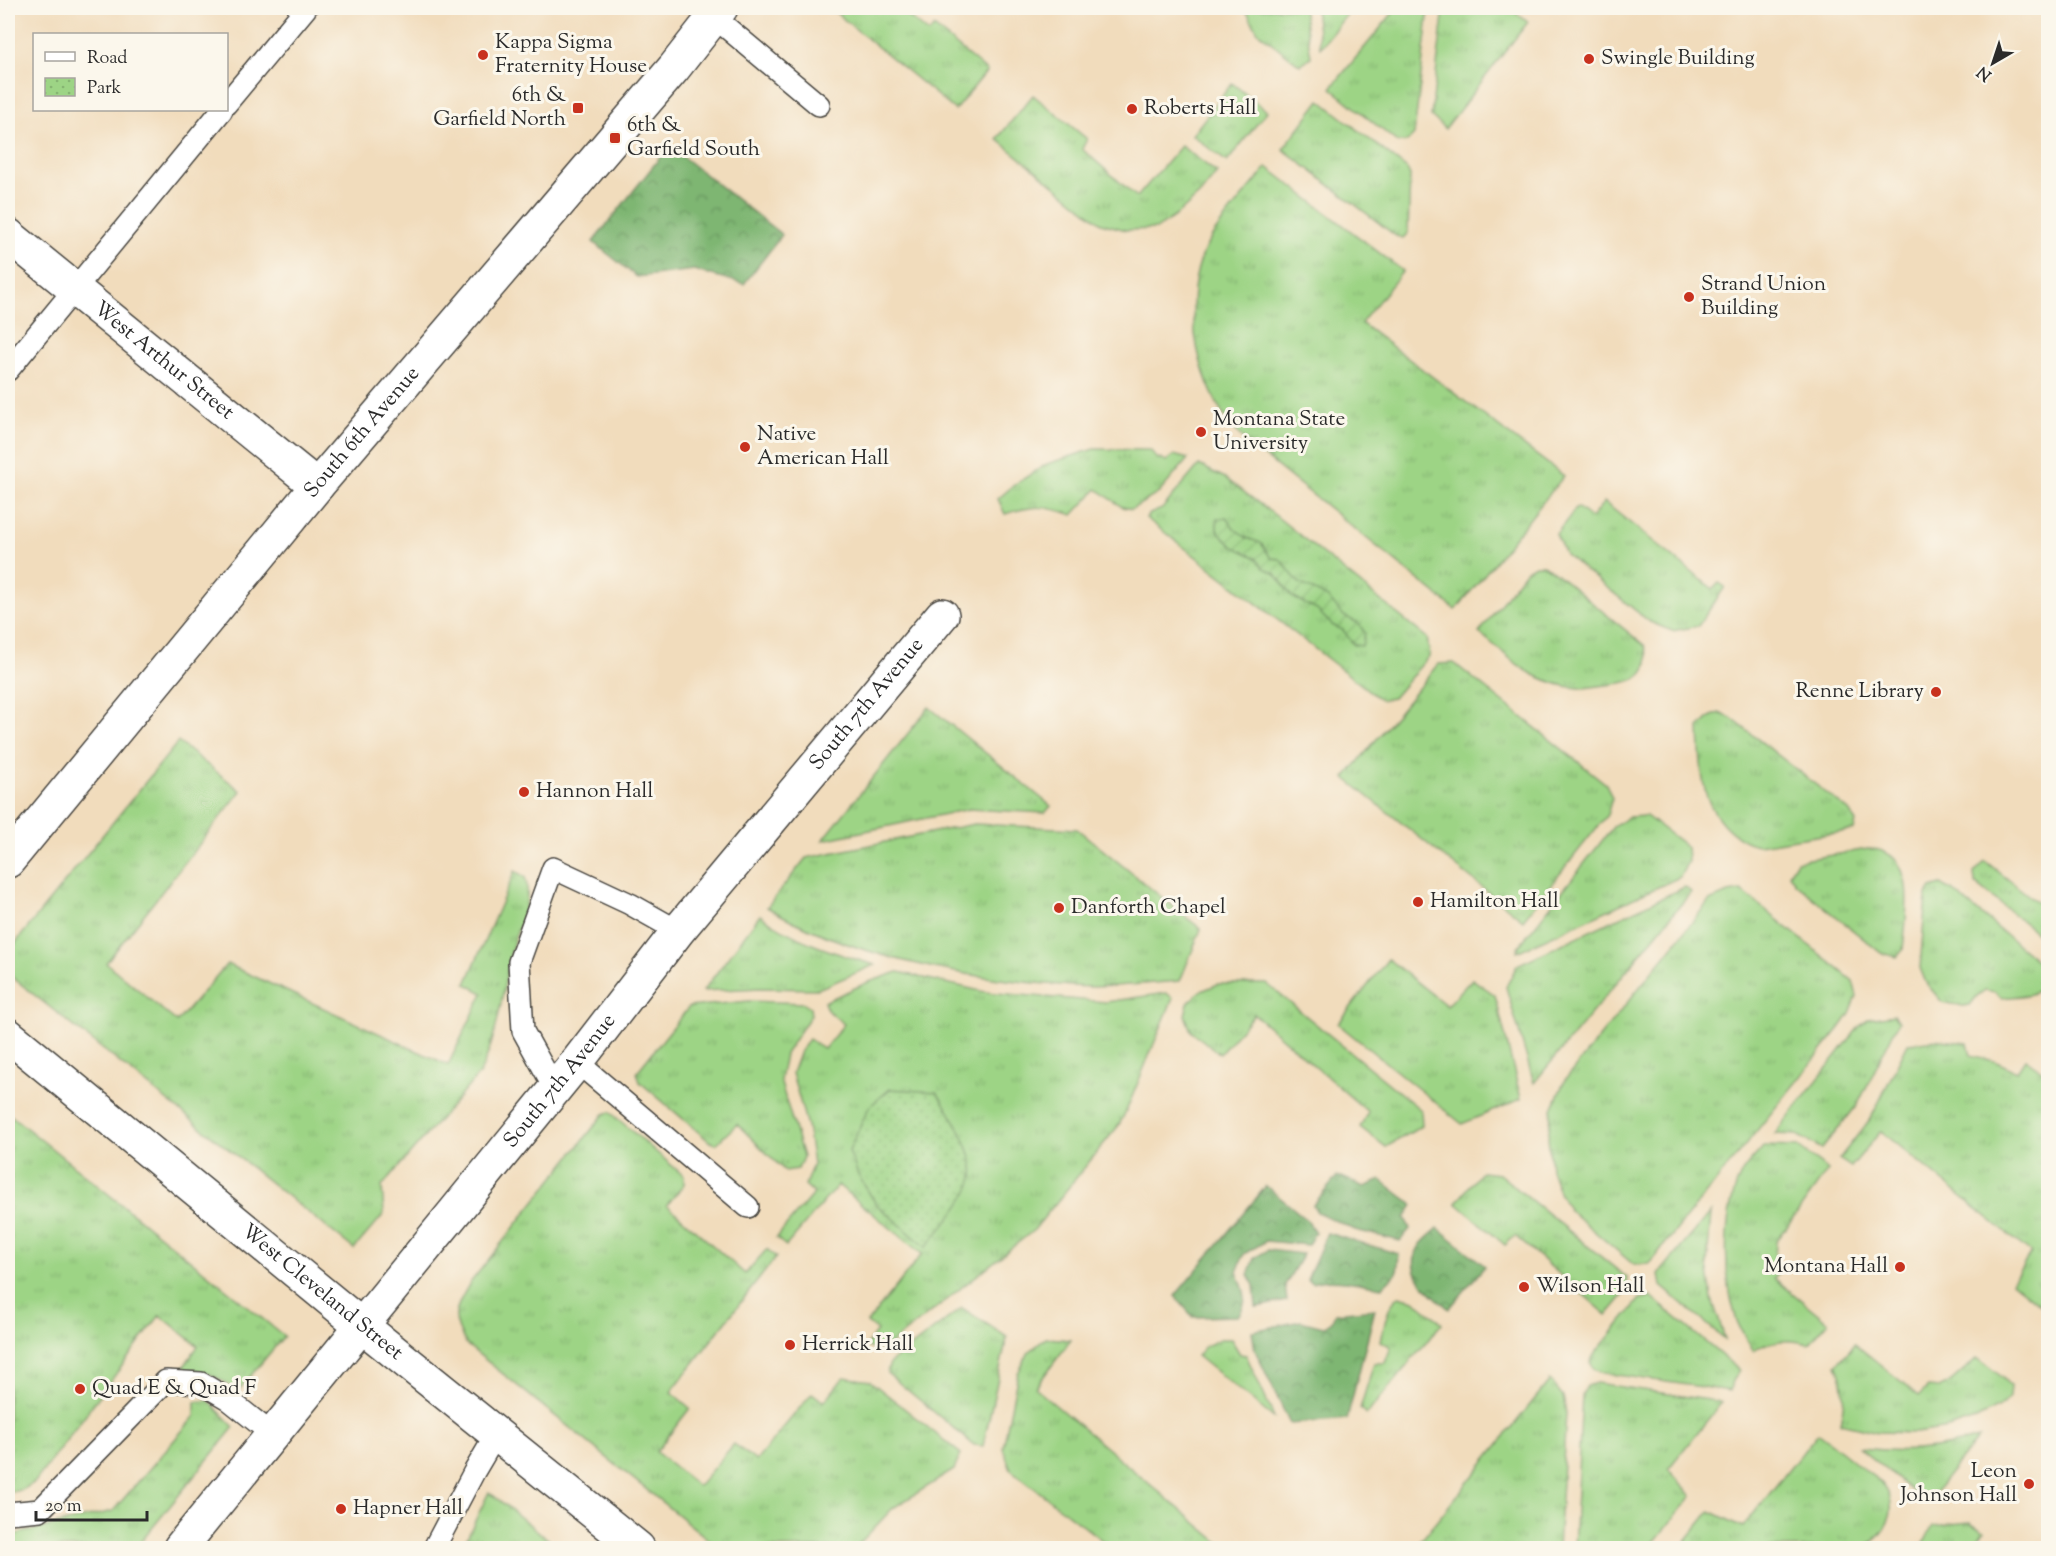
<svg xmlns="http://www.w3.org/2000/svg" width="2056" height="1556" font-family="'Sorts Mill Goudy',serif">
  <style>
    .grass { fill: url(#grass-tufts); stroke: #648058; stroke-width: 1.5 }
    .forest { fill: url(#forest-crowns); stroke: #54704e; stroke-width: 1.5 }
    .park { fill: url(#park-dots); stroke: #648058; stroke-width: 1.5 }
    .garden { fill: url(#garden-furrows); stroke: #648058; stroke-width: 1.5 }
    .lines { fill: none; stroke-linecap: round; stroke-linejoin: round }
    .lane-casing { stroke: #494641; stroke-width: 24 }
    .street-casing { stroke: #494641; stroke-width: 36 }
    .lane { stroke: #fff; stroke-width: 21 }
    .street { stroke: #fff; stroke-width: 33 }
    .poi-dot { fill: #c8321e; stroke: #fbf7ec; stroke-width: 2 }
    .labels { text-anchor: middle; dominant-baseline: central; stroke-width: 6; stroke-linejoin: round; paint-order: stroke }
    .poi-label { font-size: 21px; fill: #2b2b2b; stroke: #fbf7ec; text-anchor: start }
    .street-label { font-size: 21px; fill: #2b2b2b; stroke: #fbf7ec }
  </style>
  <defs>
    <pattern id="grass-tufts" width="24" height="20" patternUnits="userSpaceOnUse" patternTransform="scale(1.5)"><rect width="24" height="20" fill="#9dd485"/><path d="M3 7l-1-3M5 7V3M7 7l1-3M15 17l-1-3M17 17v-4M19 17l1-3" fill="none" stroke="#87b673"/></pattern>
    <pattern id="forest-crowns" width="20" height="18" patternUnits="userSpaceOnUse" patternTransform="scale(1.5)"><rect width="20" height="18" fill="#7eb672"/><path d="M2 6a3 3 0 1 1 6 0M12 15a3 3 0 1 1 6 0" fill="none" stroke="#67945e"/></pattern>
    <pattern id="park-dots" width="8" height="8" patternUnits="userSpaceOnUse" patternTransform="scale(1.5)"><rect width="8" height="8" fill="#9dd485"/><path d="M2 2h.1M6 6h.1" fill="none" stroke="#87b673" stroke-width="1.8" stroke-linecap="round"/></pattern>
    <pattern id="garden-furrows" width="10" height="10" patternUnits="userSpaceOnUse" patternTransform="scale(1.5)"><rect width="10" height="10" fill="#9dd485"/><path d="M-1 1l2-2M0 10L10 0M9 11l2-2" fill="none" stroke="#87b673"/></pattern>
  </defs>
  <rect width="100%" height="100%" fill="#fbf7ec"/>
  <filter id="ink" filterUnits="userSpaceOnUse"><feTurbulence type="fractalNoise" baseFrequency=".0167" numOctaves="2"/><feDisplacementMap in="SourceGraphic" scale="12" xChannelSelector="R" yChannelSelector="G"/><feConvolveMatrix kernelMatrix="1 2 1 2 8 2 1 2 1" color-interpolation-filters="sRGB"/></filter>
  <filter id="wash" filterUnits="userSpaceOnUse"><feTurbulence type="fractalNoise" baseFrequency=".008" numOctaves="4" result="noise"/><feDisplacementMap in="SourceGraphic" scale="24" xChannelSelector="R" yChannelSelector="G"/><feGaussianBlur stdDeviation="1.35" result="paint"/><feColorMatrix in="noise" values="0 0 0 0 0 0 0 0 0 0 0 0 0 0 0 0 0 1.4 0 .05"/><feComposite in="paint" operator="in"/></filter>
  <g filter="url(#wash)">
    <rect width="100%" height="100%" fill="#f1dcbc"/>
    <!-- grass -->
    <path class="grass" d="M830,8h68l31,25 5,-6 53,44 -32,39z
      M1241,8h62l8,49 -11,8 -42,-33 -11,-20z
      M1315,8h37l-32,40z
      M1397,8h32l-15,127 -7,7h-10l-66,-54z
      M1444,8h65l19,14 -83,107 -14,-13z
      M1232,83l35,28 -40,51 -35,-27z
      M1033,95l54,44 -5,10 55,48 44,-51 36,27 -17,21 -22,20 -22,15 -30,1 -25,-7 -104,-84z
      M1320,100l87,69 3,6 -2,58 -5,5 -7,-2 -113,-87z
      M1267,167l136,104 -42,52 203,153 -108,134 -213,-171c-7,-8 -14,-16 -20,-25 -30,-50 -44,-128 -10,-179 16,-24 36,-45 54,-68z
      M1094,449l56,1 7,8 9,3 8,-6 14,4 -29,34 -27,16 -10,-2 -25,-18 -24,26c-29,-10 -39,-10 -68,-1l-7,-15 17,-15 32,-20z
      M1199,465l26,13 51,38 151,122 3,17 -37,43 -12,2 -235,-182 4,-4 12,-5z
      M1604,502l109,87 6,-6 6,4 -27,39 -26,5 -22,-9 -85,-68 -9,-20 21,-27 14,11z
      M1535,565h8l10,6 92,75c10,33 -13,36 -39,39 -9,1 -19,3 -28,3 -14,-1 -31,-7 -44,-13 -20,-10 -37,-29 -55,-42l46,-62z
      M1454,663l152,121 6,14 -5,17 -84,105 -178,-142 93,-114z
      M929,707l122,99 -6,7 -76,-4 -146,31z
      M1719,713l12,5 118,93 7,11 -2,8 -96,15c-26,-5 -50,-33 -54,-60 -4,-18 -4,-38 -5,-57l11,-11z
      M178,742l63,49 -135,172 71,59 50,-58 221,101 35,-72 -17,-9 49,-113 10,6c8,25 -7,47 -13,71 -10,43 -13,85 -32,125l-98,113 2,28 -30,35 -346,-275v-22z
      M1646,816l41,31 1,14 -8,16 -163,75 1,-5 95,-120 15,-10z
      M974,824l103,5 124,100 -21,52c-29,2 -58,5 -87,6 -15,0 -30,-2 -46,-3 -90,-7 -202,-30 -280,-77l39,-49z
      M1868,849c5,0 10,0 14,2 36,12 23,71 21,99l-6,7 -16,-4 -86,-70 -6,-9 8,-13z
      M1985,861l63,50v31l-73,-59 -1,-10z
      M1941,885l12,6 89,74c9,33 -17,30 -41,33l-6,-6 -10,-2 -8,6 -7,9 -7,1 -21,-4 -16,-19 -6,-15 6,-72 5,-8z
      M1685,887l6,5 -157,191 -28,-96 11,-22z
      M1742,891l111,90 4,15 -7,18 -10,14 -191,236 -15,1 -66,-56 -8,-14 -9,-25 -3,-33 4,-28 13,-29 144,-179 19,-8z
      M760,915c35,26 74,38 115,50l-57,24 -58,-1 -57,3z
      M1388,959l59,47 25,-27 23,16 26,104 -59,25 -124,-100z
      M898,972l87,20 121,10 60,-9 7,5 -46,111 -8,16 -85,105 -146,116 -13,4 -9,-4 11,-15 -10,-8 55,-69 -84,-69 -52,61 -10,-8 38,-45 -9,-8 8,-21 -6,-38 -15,-53 8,-22 9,-12 15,10 20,-25 -17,-14 -3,-8 42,-19z
      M1218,984h49l154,126 1,16 -36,21 -26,-20 8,-15 -114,-98 -34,40 -29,-23 -6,-16 3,-12 11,-11z
      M749,1001l54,2 7,5 1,7 -26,39 -5,26 23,77 -5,12 -13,2 -48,-47 -21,20 -7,-3 -69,-59 -3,-10 52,-65z
      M1893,1015l6,6 -41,83 -36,45 -25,-14 -22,-1 84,-107 10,-8z
      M1939,1040l29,3 3,12 23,6 23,10 8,-12 23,16v236l-36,-29 19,-29 -150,-122 -30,36 -12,-8 32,-41 37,-75z
      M610,1112l74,64v8l-17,21 78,69 22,-25 9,8 -105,135 19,16 -34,44 42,34 36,-42 22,17 56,-68 12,9 20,-25 26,4 91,73 -7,16 -61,38 -38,40h-136l-252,-203c-18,-28 -12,-36 3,-62l134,-169z
      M8,1113l276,223 -46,55c-19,-13 -35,-24 -58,-19l18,-26 -38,-31 -125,167 -11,7 -16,4z
      M1764,1146l34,1 30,23 -52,72 -1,17 5,10 -6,9 54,44 -19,22c-20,-5 -38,-5 -56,7 -5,-10 -13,-21 -17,-33 -13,-42 -14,-103 5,-144 5,-10 16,-19 23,-28z
      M1481,1172l18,2 128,104 1,12 -21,25 -92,-79 -10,9 -49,-42z
      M1711,1212l-4,52 5,35 13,40 -64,-53 -2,-12z
      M1399,1296l15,4 28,23 -75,91 -7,-5 14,-46h11l6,-16 -10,-6c4,-17 5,-34 18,-45z
      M1651,1297l88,73 -7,11 -2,10 -127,-18 -9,-4 -4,-7 4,-7 46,-56z
      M962,1308l45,29 -24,109 -9,-1 -87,-72 3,-10z
      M1046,1338l25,2 -36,48 191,160h-114l-101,-78 -8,-22 15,-75 11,-21z
      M1220,1339h11l9,15 6,1 29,64 -78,-63 8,-10z
      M1855,1344l64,52 9,-9 11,1 10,-5 28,-25 25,19 8,9 -1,11 -6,8 -27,14 -28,9 -32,5 -38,-1 -38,-9c5,-22 6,-37 -4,-58z
      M1550,1380l13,16 3,17 -8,135h-143z
      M1596,1383l126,19 -54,67 24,27 -43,52h-75l8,-153 5,-9z
      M208,1400l26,27 -98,121h-128v-12l105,-25 82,-95v-14z
      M1818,1433c16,13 32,25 48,38 6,5 14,9 18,15 17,24 1,51 -22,62h-182l30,-37 33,16z
      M1978,1438l-46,58 -15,-1 -58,-47c45,5 75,3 119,-10z
      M489,1492l70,56h-97z
      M1970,1522l14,9 -13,17h-50l12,-22z"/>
    <!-- forest -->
    <path class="forest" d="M669,146l113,89 -38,49 -50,-14 -57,7 -44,-35z
      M1337,1177h5l22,10 17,-7 32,25 -8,13 5,11 -10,12 -45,-11 -38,-18 -4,-7z
      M1266,1186l40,33 9,13 -7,13 -42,-4 -22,13 -7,18c7,18 13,27 1,44l-45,1 -18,-21z
      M1438,1228l47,38 -36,43c-18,-16 -48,-37 -28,-65 5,-6 12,-11 17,-16z
      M1327,1233l72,21 -2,19 -15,14c-20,-3 -52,-11 -70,-4l-5,-3z
      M1268,1250l35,4 -18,31 2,16 -31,6 -2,-22 -6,-10 6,-17z
      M1375,1309l-28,110 -57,5 -35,-74 -3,-19 49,-10 22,6 9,-6 3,-8z"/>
    <!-- park -->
    <path class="park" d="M890,1089l47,3c13,21 40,62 36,85 -3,20 -34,54 -47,70l-50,-43 -18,-29 -9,-24 20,-44z"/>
    <!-- garden -->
    <path class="garden" d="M1226,517l8,11 13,10 14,5 10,15 9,1 18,23 30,16 16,18 14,7 7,10 -3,13 -8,-1 -11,-15 -11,-5 -15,-15 -25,-13 -16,-23 -12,-6 -9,-11 -23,-11 -15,-16v-11z"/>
  </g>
  <g filter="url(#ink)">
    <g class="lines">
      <defs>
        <path id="lane" d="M714,17l105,88
          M226,104l80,-96
          M8,370l214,-260
          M577,1062l171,145
          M555,1089l-32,-58 -4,-69 34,-94 77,36 48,27
          M8,1513l32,-3 126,-129 35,2 27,16 45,36
          M434,1548l40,-76 23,-39"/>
        <g id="street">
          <path id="s1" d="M8,235l309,251"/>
          <path id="s2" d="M8,861l309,-375 357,-418 47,-60"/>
          <path id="s3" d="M8,1035l354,291 276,222"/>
          <path id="s4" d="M180,1548l397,-486 101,-131 264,-316"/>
        </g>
      </defs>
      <!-- lane casing -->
      <use href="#lane" class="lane-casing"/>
      <!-- street casing -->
      <use href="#street" class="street-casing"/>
      <!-- lane -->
      <use href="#lane" class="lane"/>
      <!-- street -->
      <use href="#street" class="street"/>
    </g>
  </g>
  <!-- markers -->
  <g class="poi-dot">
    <circle cx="483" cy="55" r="6"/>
    <circle cx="1589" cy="59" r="6"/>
    <rect x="572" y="102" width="12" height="12" rx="3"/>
    <circle cx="1132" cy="109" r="6"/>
    <rect x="609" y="132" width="12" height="12" rx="3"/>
    <circle cx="1689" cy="297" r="6"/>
    <circle cx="1201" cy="432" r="6"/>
    <circle cx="745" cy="447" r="6"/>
    <circle cx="1936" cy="692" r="6"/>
    <circle cx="524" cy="792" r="6"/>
    <circle cx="1418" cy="902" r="6"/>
    <circle cx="1059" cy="908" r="6"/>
    <circle cx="1900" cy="1267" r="6"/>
    <circle cx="1524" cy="1287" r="6"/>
    <circle cx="790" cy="1345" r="6"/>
    <circle cx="80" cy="1389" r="6"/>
    <circle cx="2029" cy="1484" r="6"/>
    <circle cx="341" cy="1509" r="6"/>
  </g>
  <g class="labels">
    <!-- poi labels -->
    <g class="poi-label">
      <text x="495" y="43">Kappa Sigma<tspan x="495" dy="24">Fraternity House</tspan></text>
      <text x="1601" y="59">Swingle Building</text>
      <text x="566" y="96" text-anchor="end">6th &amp;<tspan x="566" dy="24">Garfield North</tspan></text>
      <text x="1144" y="109">Roberts Hall</text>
      <text x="627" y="126">6th &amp;<tspan x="627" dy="24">Garfield South</tspan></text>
      <text x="1701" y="285">Strand Union<tspan x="1701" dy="24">Building</tspan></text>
      <text x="1213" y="420">Montana State<tspan x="1213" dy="24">University</tspan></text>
      <text x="757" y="435">Native<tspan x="757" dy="24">American Hall</tspan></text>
      <text x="1924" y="692" text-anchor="end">Renne Library</text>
      <text x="536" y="792">Hannon Hall</text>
      <text x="1430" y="902">Hamilton Hall</text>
      <text x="1071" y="908">Danforth Chapel</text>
      <text x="1888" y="1267" text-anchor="end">Montana Hall</text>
      <text x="1536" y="1287">Wilson Hall</text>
      <text x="802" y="1345">Herrick Hall</text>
      <text x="92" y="1389">Quad E &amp; Quad F</text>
      <text x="2017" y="1472" text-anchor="end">Leon<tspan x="2017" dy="24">Johnson Hall</tspan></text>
      <text x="353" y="1509">Hapner Hall</text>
    </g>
    <!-- street labels -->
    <g class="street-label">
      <text stroke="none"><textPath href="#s1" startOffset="200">West Arthur Street</textPath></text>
      <text stroke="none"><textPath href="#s2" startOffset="556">South 6th Avenue</textPath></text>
      <text stroke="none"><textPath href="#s4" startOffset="1088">South 7th Avenue</textPath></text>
      <text stroke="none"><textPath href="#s4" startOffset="602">South 7th Avenue</textPath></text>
      <text stroke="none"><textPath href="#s3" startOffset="406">West Cleveland Street</textPath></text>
    </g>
  </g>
  <!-- margin -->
  <rect width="2056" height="1556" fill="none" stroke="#fbf7ec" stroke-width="30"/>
  <!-- legend -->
  <rect x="33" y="33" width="195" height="78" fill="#fbf7ec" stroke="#a8a59f" stroke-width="1.5"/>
  <rect x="45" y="52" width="30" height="9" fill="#ffffff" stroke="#a8a59f" stroke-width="1.5"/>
  <text x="87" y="63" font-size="18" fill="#2b2b2b">Road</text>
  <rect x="45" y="78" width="30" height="18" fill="url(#park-dots)" stroke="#a8a59f" stroke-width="1.5"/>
  <text x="87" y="93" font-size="18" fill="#2b2b2b">Park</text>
  <!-- north arrow -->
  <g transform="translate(1993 63) rotate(219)" stroke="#fbf7ec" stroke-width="4.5" paint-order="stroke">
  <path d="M0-4.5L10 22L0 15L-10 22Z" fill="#2b2b2b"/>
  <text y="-9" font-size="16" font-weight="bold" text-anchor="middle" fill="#2b2b2b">N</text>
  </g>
  <!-- scale -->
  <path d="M36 1511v9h111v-9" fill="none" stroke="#2b2b2b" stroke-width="3"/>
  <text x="45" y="1511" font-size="18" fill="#2b2b2b" stroke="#fbf7ec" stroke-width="4.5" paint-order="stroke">20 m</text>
</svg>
